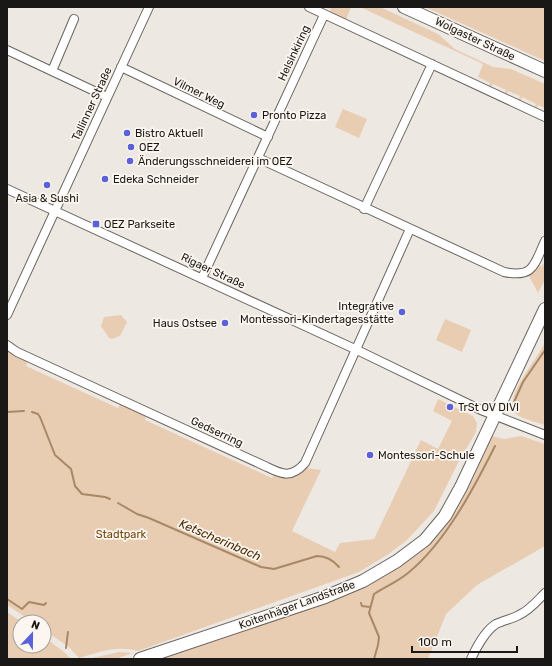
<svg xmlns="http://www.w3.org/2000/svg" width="552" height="666" font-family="Rubik,sans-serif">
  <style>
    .green { fill: #e8cdb2 }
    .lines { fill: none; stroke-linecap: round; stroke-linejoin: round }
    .stream { stroke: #a88867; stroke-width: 2 }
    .minor-casing { stroke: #69635e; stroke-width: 10 }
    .secondary-casing { stroke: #69635e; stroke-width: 14 }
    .minor { stroke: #fff; stroke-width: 8 }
    .secondary { stroke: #fff; stroke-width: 12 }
    .poi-dot { fill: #5b61d9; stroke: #fcf6f0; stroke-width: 1.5 }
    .labels { text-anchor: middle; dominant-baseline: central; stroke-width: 3.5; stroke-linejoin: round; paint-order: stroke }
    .street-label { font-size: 11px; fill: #1a1816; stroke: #fcf6f0 }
    .poi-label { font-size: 11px; fill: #1a1816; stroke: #fcf6f0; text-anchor: start }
    .park-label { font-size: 11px; fill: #72460c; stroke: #fcf6f0 }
    .water-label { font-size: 12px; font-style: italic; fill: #4a2a00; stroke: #fcf6f0 }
  </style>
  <rect width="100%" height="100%" fill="#eee8e3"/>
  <!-- green -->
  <path class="green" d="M331,7h20l-5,13 -16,-8z
    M360,7h20l58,27 17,15 38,18 18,2 34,15v24l-7,-3 -2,4 -2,-1 2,-4 -14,-7 -2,5 -2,-1 2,-5 -12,-5 -2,4 -2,-1 2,-4 -13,-6 -3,4 -2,-1 2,-4 -12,-6 5,-13z
    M425,7h120v54l-111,-50z
    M343,109l24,10 -8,19 -24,-11z
    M545,261v19l-7,13 -9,-17 1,-1 -1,-2 9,-9 4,3z
    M121,315l6,7 -7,14 -8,3 -3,-1 -8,-12 3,-9z
    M445,319l26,11 -9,22 -26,-12z
    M545,342v83c-7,-2 -25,-7 -29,-11 -15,-16 23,-56 29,-72z
    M7,350l21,11 -2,5 92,42 3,-5 25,12 -1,5 127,58 2,-4 33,-6 14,2 -29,61 43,21 5,-9 34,-4 47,-99 17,9 14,-28 -19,-10 5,-12 35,17 4,7 -1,9 -17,29 -25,50 -28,30 -19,14 -28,17 -221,79c-21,-6 -39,1 -59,7l-10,-11 -25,-17v-8h-11l-26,-17z
    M492,436l12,3 17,-3 24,8v102l-68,39 -31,29 -18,45h-275l217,-77c27,-13 55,-29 74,-54 21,-28 34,-61 48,-92z
    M7,612l15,10h-2v24h24v-9l20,15 7,7h-64z
    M119,652l13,1 -16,6h-28z"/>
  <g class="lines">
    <!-- stream -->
    <path class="stream" d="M514,402l9,-20 22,-32
      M7,412l17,-1
      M32,412l6,2 2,3 15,38 16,14 4,17 7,8 23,3 5,2
      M118,503l19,11 12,4 112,49 13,2 43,-13c9,0 16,4 22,11
      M7,599l15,10 7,-7 15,3 2,-2
      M361,603l1,3 8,1
      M66,648l2,-16
      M374,659l4,-14 1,-8 -10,-24 5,-19c11,-7 23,-12 34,-21 37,-30 66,-85 87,-127"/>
    <defs>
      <path id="minor" d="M309,7l236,110
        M7,50l100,47
        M121,67l147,70
        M52,71l22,-52
        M258,158l246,114c30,6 30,-7 41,-31
        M7,189l350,161 124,60 64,25
        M364,209l68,-145
        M202,278l122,-263
        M7,315l142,-308
        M7,345l10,7 250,115c16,8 25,11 38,-4l105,-234
        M471,659c5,-11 15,-29 25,-35 8,-4 16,-5 23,-9 10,-4 19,-15 26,-22"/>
      <path id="secondary" d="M404,7l141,64
        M140,659l185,-62 38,-16 34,-20 28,-21 20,-24 16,-29 84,-178"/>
    </defs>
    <!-- minor casing -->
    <use href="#minor" class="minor-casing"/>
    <!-- secondary casing -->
    <use href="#secondary" class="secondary-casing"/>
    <!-- minor -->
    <use href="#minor" class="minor"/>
    <!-- secondary -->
    <use href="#secondary" class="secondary"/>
  </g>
  <!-- markers -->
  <g class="poi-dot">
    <circle cx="254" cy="115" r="4"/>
    <circle cx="127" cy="133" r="4"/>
    <circle cx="131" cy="147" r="4"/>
    <circle cx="130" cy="161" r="4"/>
    <circle cx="105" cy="179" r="4"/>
    <circle cx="47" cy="185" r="4"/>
    <rect x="92" y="220" width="8" height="8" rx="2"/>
    <circle cx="402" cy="312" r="4"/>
    <circle cx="225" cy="323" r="4"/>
    <circle cx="450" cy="407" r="4"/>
    <circle cx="370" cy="455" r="4"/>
  </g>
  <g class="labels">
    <!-- street labels -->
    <g class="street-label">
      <text transform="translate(475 39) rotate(25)">Wolgaster Straße</text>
      <text transform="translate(294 53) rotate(-65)">Helsinkiring</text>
      <text transform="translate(199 93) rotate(26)">Vilmer Weg</text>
      <text transform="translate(92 104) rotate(-65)">Tallinner Straße</text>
      <text transform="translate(213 271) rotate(25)">Rigaer Straße</text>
      <text transform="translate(217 432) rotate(25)">Gedserring</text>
      <text transform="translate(297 605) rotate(-20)">Koitenhäger Landstraße</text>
    </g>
    <!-- poi labels -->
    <g class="poi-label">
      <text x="262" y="115">Pronto Pizza</text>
      <text x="135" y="133">Bistro Aktuell</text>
      <text x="139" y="147">OEZ</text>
      <text x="138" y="161">Änderungsschneiderei im OEZ</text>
      <text x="113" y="179">Edeka Schneider</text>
      <text x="47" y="198" text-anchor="middle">Asia &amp; Sushi</text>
      <text x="104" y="224">OEZ Parkseite</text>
      <text x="394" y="306" text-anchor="end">Integrative<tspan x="394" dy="13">Montessori-Kindertagesstätte</tspan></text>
      <text x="217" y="323" text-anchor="end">Haus Ostsee</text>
      <text x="458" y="407">TrSt OV DIVI</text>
      <text x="378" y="455">Montessori-Schule</text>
    </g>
    <!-- park labels -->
    <g class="park-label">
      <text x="121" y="534">Stadtpark</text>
    </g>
    <!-- water labels -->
    <g class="water-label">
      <text transform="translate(220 540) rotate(23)">Ketscherinbach</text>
    </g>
  </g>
  <!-- border -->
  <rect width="552" height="666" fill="none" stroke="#1a1816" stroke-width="16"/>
  <!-- north arrow -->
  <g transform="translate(32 634) rotate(22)"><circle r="19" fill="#fcf6f0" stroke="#a29d99"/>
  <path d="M0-3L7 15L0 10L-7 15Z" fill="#5b61d9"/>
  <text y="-6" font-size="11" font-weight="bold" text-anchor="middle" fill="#1a1816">N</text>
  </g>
  <!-- scale -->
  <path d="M412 646v6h105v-6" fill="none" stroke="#1a1816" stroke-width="2"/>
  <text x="418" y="646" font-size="12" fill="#1a1816" stroke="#fcf6f0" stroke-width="3" paint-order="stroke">100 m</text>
</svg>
